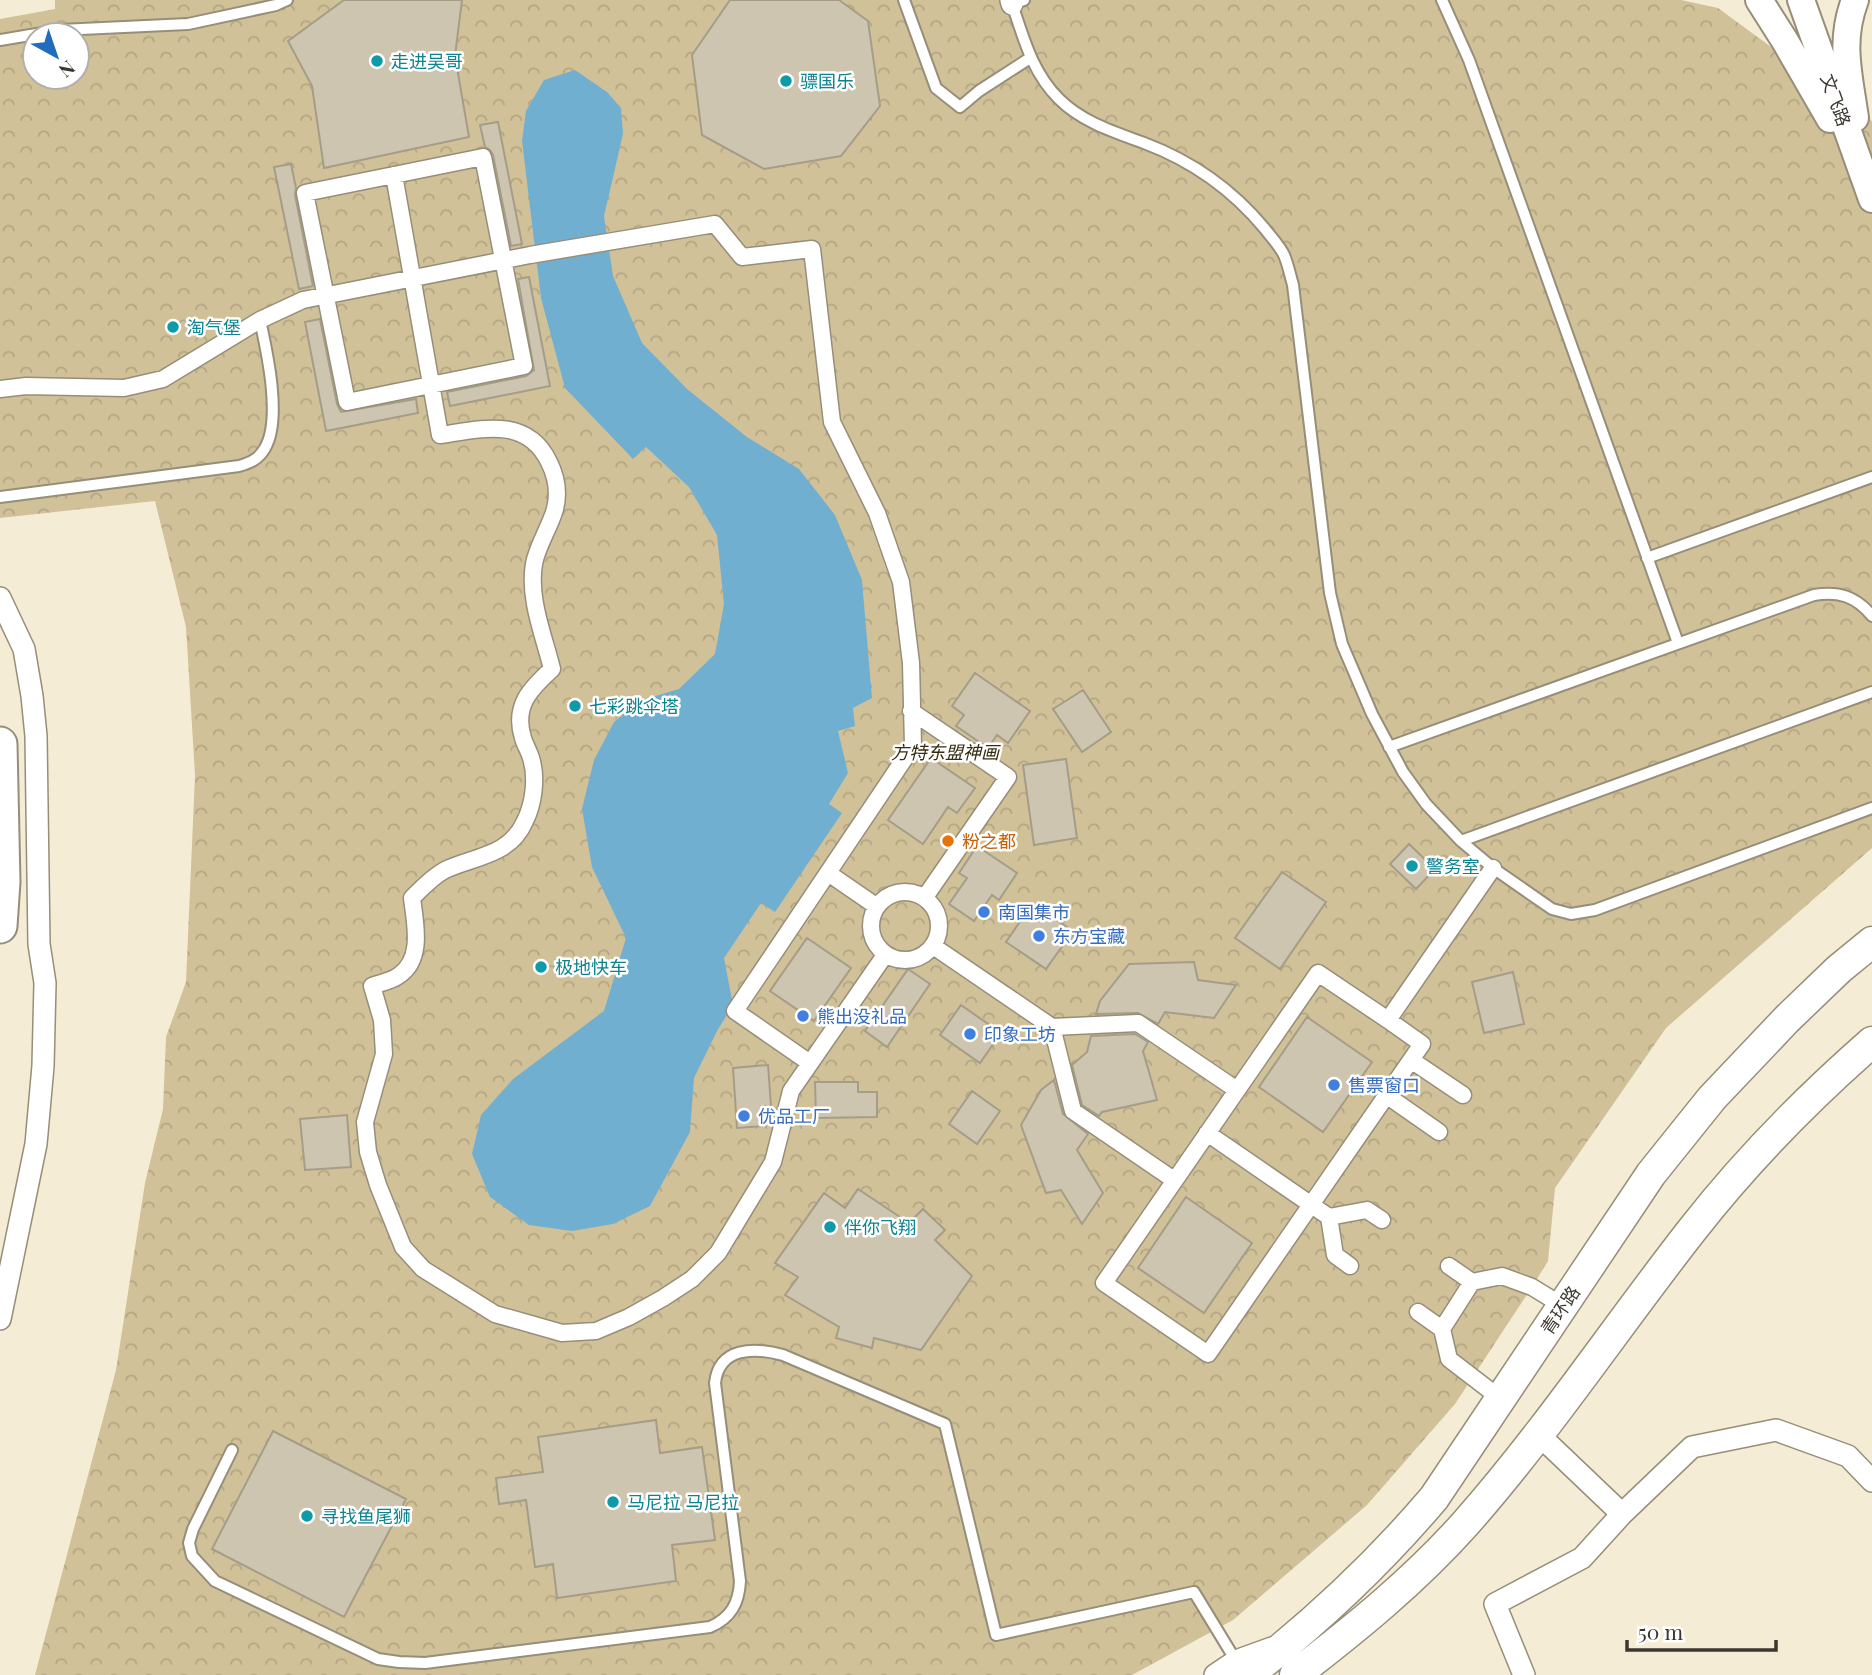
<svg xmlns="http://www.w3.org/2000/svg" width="1872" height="1675" font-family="'Playfair Display','Noto Sans SC',serif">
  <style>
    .park { fill: url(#park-crowns); fill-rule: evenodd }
    .water { fill: #71afd1 }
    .building { fill: #cdc5af; stroke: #a59d88; stroke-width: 2 }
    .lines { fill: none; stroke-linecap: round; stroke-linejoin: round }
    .service-casing { stroke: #968e79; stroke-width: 14 }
    .pedestrian-casing { stroke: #968e79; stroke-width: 19 }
    .minor-casing { stroke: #968e79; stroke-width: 24 }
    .tertiary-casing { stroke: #968e79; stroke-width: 30 }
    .secondary-casing { stroke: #968e79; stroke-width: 33 }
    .primary-casing { stroke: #968e79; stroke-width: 37 }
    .service { stroke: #fff; stroke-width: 10 }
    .pedestrian { stroke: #fff; stroke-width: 16 }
    .minor { stroke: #fff; stroke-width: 21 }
    .tertiary { stroke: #fff; stroke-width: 26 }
    .secondary { stroke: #fff; stroke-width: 30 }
    .primary { stroke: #fff; stroke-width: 33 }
    .culture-dot { fill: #0f9aa8; stroke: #fff; stroke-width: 2.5 }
    .food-dot { fill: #e8710a; stroke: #fff; stroke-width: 2.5 }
    .shop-dot { fill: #3f7fe0; stroke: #fff; stroke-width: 2.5 }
    .labels { text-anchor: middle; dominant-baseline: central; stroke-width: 5; stroke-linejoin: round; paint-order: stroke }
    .culture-label { font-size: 18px; fill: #0d838f; stroke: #fff; text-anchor: start }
    .street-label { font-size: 18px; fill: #3b372e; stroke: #fff }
    .park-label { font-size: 18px; font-style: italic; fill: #362c11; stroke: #fff }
    .food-label { font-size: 18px; fill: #c56008; stroke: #fff; text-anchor: start }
    .shop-label { font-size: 18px; fill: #366cbe; stroke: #fff; text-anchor: start }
  </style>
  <defs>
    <pattern id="park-crowns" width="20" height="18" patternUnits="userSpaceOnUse" patternTransform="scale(1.75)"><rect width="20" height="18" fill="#d1c198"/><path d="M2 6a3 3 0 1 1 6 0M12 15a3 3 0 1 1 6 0" fill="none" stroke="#b4a683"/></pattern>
  </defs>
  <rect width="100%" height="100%" fill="#f4ecd5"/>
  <!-- park -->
  <path class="park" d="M55,0h1626l37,8 154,113v727l-206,180 -111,160 -7,73 -16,26 -77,117 -88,101 -134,115 -101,55h-1097l81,-305 29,-187 18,-74 3,-72 20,-55 9,-207 -9,-148 -31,-126 -155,17v-499l55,-10zM35,35h42v42h-42z"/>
  <!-- water -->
  <path class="water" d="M575,70l32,22 14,16 2,26 -19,82 9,60 29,67 45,46 60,48 52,32 36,46 27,65 10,118 -19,10 2,18 -17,5 10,42 -19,31 13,9 -67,99 -14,-9 -37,55 9,47 -16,26 -23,47 -4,54 -40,74 -37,18 -41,7 -43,-6 -39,-28 -18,-43 9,-39 32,-36 91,-68 22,-73 -34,-71 -10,-58 12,-49 20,-38 28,-22 37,-11 36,-35 9,-50 -7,-69 -28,-48 -43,-40 -13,12 -68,-71 -24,-90 -19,-157 4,-30 18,-31z"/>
  <!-- building -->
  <path class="building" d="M344,0h118l-7,56 14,81 -145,31 -12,-82 -24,-45z
    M730,0h109l29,21 12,85 -39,50 -77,13 -62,-34 -10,-80z
    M498,122l24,122 -11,2 -18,-91 -3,-5 -5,-3 -5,-22z
    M291,164l5,24 -1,7 18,91 -14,3 -25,-122z
    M529,277l21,109 -100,20 -3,-14 79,-16 8,-6 -16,-91z
    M320,319l17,85 4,8 75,-13 2,14 -92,18 -21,-109z
    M975,673l55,38 -22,32 -11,-8 -9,13 -32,-22 8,-11 -12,-9z
    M1083,690l28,42 -29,20 -29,-43z
    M931,758l44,30 -18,25 -9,-6 -25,37 -35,-24z
    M1066,759l11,79 -43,7 -11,-80z
    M1409,844l26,25 -19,20 -26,-25z
    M977,846l40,27 -18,27 -7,-5 -18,26 -25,-17 18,-26 -8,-5z
    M1282,872l44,30 -46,67 -45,-31z
    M1032,904l41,27 -27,38 -40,-27z
    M807,938l44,30 -37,53 -44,-30z
    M1194,962l4,18 38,5 -22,33 -49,-6 -7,12 -20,-11 -42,1 4,-13 29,-37z
    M908,969l22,15 -43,63 -22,-16z
    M1513,972l11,52 -40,9 -12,-51z
    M961,1005l40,28 -21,30 -40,-28z
    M1307,1017l65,45 -49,70 -64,-45z
    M1135,1034l13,8 -5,9 14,49 -55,12 -3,4 -17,-11 -10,-40 15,-13 4,-16z
    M768,1065l3,41h-9l1,20 -26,2 -4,-60z
    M1054,1080l9,34 25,20 -11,16 26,43 -21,31 -21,-34 -15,3 -25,-68 20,-35z
    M815,1082h43v10h19v25l-61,1z
    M972,1091l28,20 -23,33 -28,-20z
    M347,1115l4,52 -46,3 -5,-51z
    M858,1189l51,34 14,-14 22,21 -10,10 37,36 -51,74 -47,-12 -2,10 -36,-10 3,-11 -54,-32 13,-18 -23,-14 49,-70 21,15z
    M1186,1197l66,46 -48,70 -66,-45z
    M656,1420l4,33 42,-6 13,93 -43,5 4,36 -119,17 -4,-34 -18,3 -9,-67 -27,4 -3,-26 47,-6 -5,-35z
    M273,1431l133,68 -62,118 -132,-68z"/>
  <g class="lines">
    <defs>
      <path id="service" d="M904,0l32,88 24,19 19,-16 51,-33
        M1024,0l-12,4c12,35 20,68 47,95 23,23 55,33 85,44 48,18 88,46 121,86 6,8 14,16 19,26 4,9 6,20 9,30l37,308 12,51 30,70 31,58 23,32 35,37 32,27 59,41 19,5 24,-4 277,-102
        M1442,0l27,60 209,583
        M0,40l60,-10 128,-6 88,-19 11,-5
        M0,497l239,-31c11,-3 20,-7 26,-18 17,-29 2,-96 -5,-128
        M1647,558l225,-81
        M1389,747l425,-152c24,-4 42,1 58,21
        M1461,841l411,-149
        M232,1450l-39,79 -4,14 3,13 23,25 163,78 21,3 26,1 285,-36c21,-9 29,-24 30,-46l-25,-198c4,-36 39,-36 68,-28l162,69 51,211 198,-43 42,69"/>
      <path id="pedestrian" d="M483,157l41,209 -177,36 -42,-209z
        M394,175l46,260c41,-6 87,-19 109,27 7,14 10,31 6,47 -5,18 -18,37 -21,55 -6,34 10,72 18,105 -22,20 -39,37 -29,69 2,7 6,13 8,20 6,19 3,45 -6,63 -15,35 -50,35 -80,49 -13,7 -23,18 -33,28 3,25 12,62 -14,78 -7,5 -18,7 -26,10l10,34 2,34 -19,68 3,30 10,33 25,62 20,22 72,45 67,19 34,-2 33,-14 34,-19 29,-19 26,-26 55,-91 18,-71 94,-136
        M0,389l26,-3 98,2 39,-9 97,-59 43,-20 227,-45 185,-31 27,33 70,-8 20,173 45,91 24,69 10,81 2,83 -178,265 75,52
        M911,711l97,66 -83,120
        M828,873l48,33
        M871 926a34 34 0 1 1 68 0a34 34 0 1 1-68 0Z
        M933,946l119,81
        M1388,1020l34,24 -214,310 -104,-71 214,-310 70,47 105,-152
        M1411,1060l52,35
        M1386,1095l53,37
        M1207,1133l122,84
        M1174,1180l-101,-69 -21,-84 86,-4 99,67
        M1350,1266l-15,-11 -6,-38 38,-7 15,10
        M1449,1266l23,16
        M1418,1312l24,17
        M1501,1399l-52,-40 -7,-30 30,-47 30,-6 30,11 31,19"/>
      <path id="minor" d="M1011,0l1,4
        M0,598l24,51 8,47 4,40 3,208 6,39 -2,83 -7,78 -36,175
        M1622,1514l70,-67 84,-17 72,26 24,25
        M1215,1675l21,-14 36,-13
        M1524,1675l-29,-71 87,-46 40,-44 -85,-81"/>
      <path id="tertiary" d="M1759,0l26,41 45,78
        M1801,0l71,199
        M1855,0c-16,42 -6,75 0,118"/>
      <path id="secondary" d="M1248,1675c68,-53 130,-111 186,-177l217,-324 61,-76 75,-79 52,-50 33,-27
        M1295,1675c60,-46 119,-94 170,-151 82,-93 151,-197 227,-294 53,-68 115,-131 180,-188"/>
      <path id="primary" d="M0,744l3,138 -3,44"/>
    </defs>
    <!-- service casing -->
    <use href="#service" class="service-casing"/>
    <!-- pedestrian casing -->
    <use href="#pedestrian" class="pedestrian-casing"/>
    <!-- minor casing -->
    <use href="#minor" class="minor-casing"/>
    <!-- tertiary casing -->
    <use href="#tertiary" class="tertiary-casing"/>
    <!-- secondary casing -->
    <use href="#secondary" class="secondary-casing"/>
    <!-- primary casing -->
    <use href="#primary" class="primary-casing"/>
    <!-- service -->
    <use href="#service" class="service"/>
    <!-- pedestrian -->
    <use href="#pedestrian" class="pedestrian"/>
    <!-- minor -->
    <use href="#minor" class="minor"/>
    <!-- tertiary -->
    <use href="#tertiary" class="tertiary"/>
    <!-- secondary -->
    <use href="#secondary" class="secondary"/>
    <!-- primary -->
    <use href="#primary" class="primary"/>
  </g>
  <!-- markers -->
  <g class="culture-dot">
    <circle cx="377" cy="61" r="7"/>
    <circle cx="786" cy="81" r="7"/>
    <circle cx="173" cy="327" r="7"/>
    <circle cx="575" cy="706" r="7"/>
    <circle cx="1412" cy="866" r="7"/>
    <circle cx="541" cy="967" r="7"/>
    <circle cx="830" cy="1227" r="7"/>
    <circle cx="613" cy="1502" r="7"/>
    <circle cx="307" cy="1516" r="7"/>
  </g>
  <circle class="food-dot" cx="948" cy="841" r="7"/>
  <g class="shop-dot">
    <circle cx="984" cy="912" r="7"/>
    <circle cx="1039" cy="936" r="7"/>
    <circle cx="803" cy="1016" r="7"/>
    <circle cx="970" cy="1034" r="7"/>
    <circle cx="1334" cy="1085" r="7"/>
    <circle cx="744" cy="1116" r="7"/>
  </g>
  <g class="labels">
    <!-- culture labels -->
    <g class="culture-label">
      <text x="391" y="61">走进吴哥</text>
      <text x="800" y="81">骠国乐</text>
      <text x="187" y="327">淘气堡</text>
      <text x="589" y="706">七彩跳伞塔</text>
      <text x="1426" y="866">警务室</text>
      <text x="555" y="967">极地快车</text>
      <text x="844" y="1227">伴你飞翔</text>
      <text x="627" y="1502">马尼拉 马尼拉</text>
      <text x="321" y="1516">寻找鱼尾狮</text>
    </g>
    <!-- street labels -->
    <g class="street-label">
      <text transform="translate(1836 100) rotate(70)">文飞路</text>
      <text transform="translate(1560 1310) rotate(-56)">青环路</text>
    </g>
    <!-- park labels -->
    <g class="park-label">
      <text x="945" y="752">方特东盟神画</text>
    </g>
    <!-- food labels -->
    <g class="food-label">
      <text x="962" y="841">粉之都</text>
    </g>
    <!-- shop labels -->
    <g class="shop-label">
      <text x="998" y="912">南国集市</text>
      <text x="1053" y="936">东方宝藏</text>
      <text x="817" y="1016">熊出没礼品</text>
      <text x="984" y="1034">印象工坊</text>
      <text x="1348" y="1085">售票窗口</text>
      <text x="758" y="1116">优品工厂</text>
    </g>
  </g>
  <!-- north arrow -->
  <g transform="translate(56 56) rotate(140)"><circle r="33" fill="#ffffff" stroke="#b1afab" stroke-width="2"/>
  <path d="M0-5L12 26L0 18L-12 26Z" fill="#216dbd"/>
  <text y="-10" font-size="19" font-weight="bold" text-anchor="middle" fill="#3b372e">N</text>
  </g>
  <!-- scale -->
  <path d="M1627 1640v10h149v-10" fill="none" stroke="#3b372e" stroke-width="3.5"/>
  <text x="1638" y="1640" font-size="21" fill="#3b372e" stroke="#ffffff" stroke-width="5" paint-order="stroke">50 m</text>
</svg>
